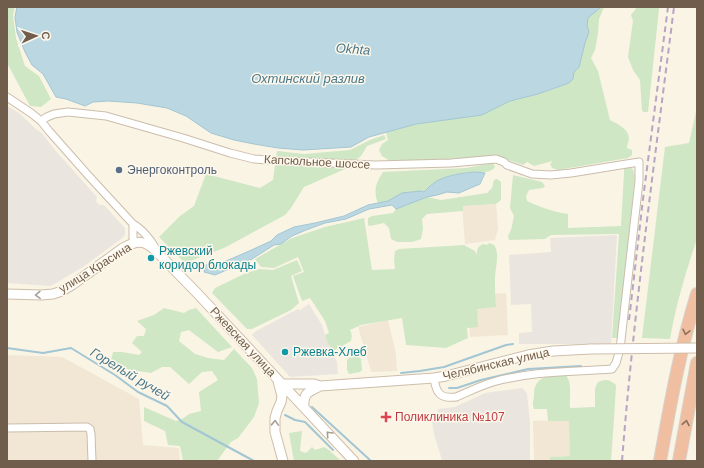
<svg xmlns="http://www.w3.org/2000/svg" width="704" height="468" font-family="Helvetica,sans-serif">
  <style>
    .residential { fill: #f1e7d4 }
    .industrial { fill: #eae6df }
    .green { fill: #cfe7c5 }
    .water { fill: #bbd8e2; stroke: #a2c6d3 }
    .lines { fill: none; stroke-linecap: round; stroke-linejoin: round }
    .stream { stroke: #a2c6d3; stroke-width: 2 }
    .street-casing { stroke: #cbbdac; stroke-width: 9 }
    .secondary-casing { stroke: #cebeaa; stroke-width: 11 }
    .highway-casing { stroke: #d7d2cd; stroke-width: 14 }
    .street { stroke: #fff; stroke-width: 7 }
    .secondary { stroke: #fff; stroke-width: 9 }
    .highway { stroke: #f0bea0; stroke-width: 12 }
    .rail { stroke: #b8a4c3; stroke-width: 2; stroke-dasharray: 6 4; stroke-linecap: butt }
    .secondary-bridge-casing { stroke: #cebeaa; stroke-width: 11; stroke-linecap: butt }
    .secondary-bridge { stroke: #fff; stroke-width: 9 }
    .oneway { stroke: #aa9e94 }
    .oneway2 { stroke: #8a705d }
    .service-dot { fill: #5c6f8a; stroke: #fdf8eb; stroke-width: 1.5 }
    .culture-dot { fill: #0f9aa8; stroke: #fdf8eb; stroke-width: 1.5 }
    .health-dot { fill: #e0444e; stroke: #fdf8eb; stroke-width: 1.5 }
    .labels { text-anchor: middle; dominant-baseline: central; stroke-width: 3; stroke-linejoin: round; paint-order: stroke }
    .street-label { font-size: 12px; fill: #715d4c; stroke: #fdf8eb }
    .service-label { font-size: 12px; fill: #4e5e75; stroke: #fdf8eb; text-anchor: start }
    .culture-label { font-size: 12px; fill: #0d838f; stroke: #fdf8eb; text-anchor: start }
    .health-label { font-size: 12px; fill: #be3a42; stroke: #fdf8eb; text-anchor: start }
    .water-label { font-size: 13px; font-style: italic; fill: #4b788a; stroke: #fdf8eb }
  </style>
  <rect width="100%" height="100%" fill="#faf4e5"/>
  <!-- residential -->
  <path class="residential" d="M496,204l2,25 -3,11 -30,4 -3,-38z
    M506,293l2,42 -38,2 -2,-42z
    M388,320l8,34 1,17 -25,1 -1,-1 -13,-44z
    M7,355l55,2 77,42 4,46 36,3 1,13h-173z
    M569,420l2,36 -21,1v4h-16l-1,-40z"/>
  <!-- industrial -->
  <path class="industrial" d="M7,106l12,7 18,17 4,2 14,18 42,47 -1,4 3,4h5l21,23v7l-4,4 -38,28 -32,19 -44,-3z
    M617,235l-6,109h-92v-11l13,-1 -1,-28 -20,1 -2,-50 42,-3 -1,-14z
    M309,304l13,21 5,17 6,9 4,12 1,11 -48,3 -38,-42 4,-4 42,-22 2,1z
    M522,388l3,3 2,3 3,28v39h-88l-1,-4 -7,-23 -3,-20 7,-1v-4l17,-2 30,-14z"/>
  <!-- green -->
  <path class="green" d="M7,7h8l-2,8 3,23 9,28 14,10 12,23 -10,8 -11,-1 -23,-43z
    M601,7h3l-5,12 -1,14 -3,17 -4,8 7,13 12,49c7,4 18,8 19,18 0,3 -2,7 -2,10l5,2v5l-4,3 -70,12 -6,-2 -2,-4 3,-3 -19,5 -7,-4 -4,3 -24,-8 -10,-1 -96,7 -11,-7 -3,-6 3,-6 6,-4 -2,-8 30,-8 66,-9 28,-14 28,-7 31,-11 4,-4 1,-7 15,-40 -2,-6 1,-8z
    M637,7h22v2l-11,103h-4l-2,-1 -2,-31 -7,-10 -5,-13 5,-36 -2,-6z
    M697,107v132c-11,32 -21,66 -27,100l-28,-1 23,-191 24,-4z
    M384,135l2,4 -19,7 -6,10 -16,13 -41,18 -13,21 -6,7 -61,33 -39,15 -26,-26 21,-21 14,-10 12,-32 54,14 13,-8 4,-29 27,3 46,-4 20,-10z
    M493,163l2,4c-6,7 -12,5 -21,5 -8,0 -17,2 -25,4 -10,3 -17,9 -25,16l-3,-1 -19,2 -14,8 -10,2c-5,-13 -2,-20 5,-31l83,-4z
    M626,167c8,0 7,3 9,9l-17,162h-6l7,-104 -68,1 -6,4 -36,1 -1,-4 3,-6 3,-14 -4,-8 3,-33 29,7 3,4 -2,2 -14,2 -3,6 1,5c13,6 26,11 41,13v14l53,-2 3,-53v-4z
    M497,179l4,3v18l-5,4 -33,2v5l-36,3 -5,5 1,10 -2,10 -9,3h-15l-6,-3 -2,-11 -5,-5 -14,3 -2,-1v-7l4,-2 21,-3 3,-4 31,-12 14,3 46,-7 5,-5 2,-8z
    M364,218l8,52 23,-1 -1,-10 1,-8 4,-2 65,-4 11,6 2,4c0,-6 0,-8 6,-11l4,1 2,-2c4,1 6,2 7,6 3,9 -1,20 -1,29 0,10 0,20 1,29l-19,2 1,18 -11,1 1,10 -22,10 -40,-3 -4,-27 -41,7 -11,5c2,4 2,6 1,11l-18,10 -6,-9 -2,-7 4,-2 -4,-12 -15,-23 -8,3 -9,-25 11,-4 -6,-15 -24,11 -13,-1 -6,-8 37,-21 33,-11z
    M297,260l5,11 -11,5 8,27 -8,7 -39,19h-5l-35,-36 3,-5 29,-14 15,-5 14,1z
    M164,308l20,5 5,-3 7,-2 36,39 -14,5 -12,-9 -17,-13 -8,2 -2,9 16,13 13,4 16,2 10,-11 18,19 5,11 2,24 -5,14 -16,21 -7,4 -14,19h-34l-3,-15 -12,-1 -3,-14 -21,-10v-14l32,14 6,-2 7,-5 12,-3 -2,-19 19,-12 -6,-9 -10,1 -13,12 -19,-17h-8l-11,6 -20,-3 -21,-6 3,-12h9l17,3 3,-3 -10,-9 5,-7h7l2,-7 -9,-8 17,-6z
    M351,356h7l3,3 1,11 -2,2 -11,2 -2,-4v-10z
    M565,374c8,8 4,24 5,34l25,-1v-19l3,-6c8,-3 11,-3 18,3l-2,34 -3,42h-61v-4l20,-1 -1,-35h-21l-1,-12h-13c-2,-4 -1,-8 0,-12 0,-3 0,-7 1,-10 4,-12 19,-12 30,-13z
    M302,431l-2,20 6,2 6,-6 3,3 9,-3 5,3 12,11h-40v-1l-7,1 -5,-28z"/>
  <!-- water -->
  <path class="water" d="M17,7h584l-13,11 -1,8 2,6 -4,11 -6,24 -5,5 -1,7 -4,4 -31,11 -28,7 -28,14 -66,9 -47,13 -18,10 -48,3 -25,-2 -24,-4 -20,-4 -23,-7 -25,-17 -19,-8 -30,-5 -29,-2 -15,1 -8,4 -19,-7 -10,-2 -13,-23 -11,-9 -7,-13 -8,-20 -2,-15z
    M475,172l10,1 -5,11 -21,9 -12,-1 -10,3 -10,2 -31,12 -4,-4 -23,4 -23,10 -21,4 -19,7 -14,6 -11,8 -7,1 -22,14 -37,16 -11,-3 2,-7 20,-4 21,-9 24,-11 6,-6 17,-8 21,-4 29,-7 24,-11 20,-4 14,-8 19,-2 3,1c4,-4 8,-8 13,-11 11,-6 25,-8 38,-9z"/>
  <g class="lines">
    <!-- stream -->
    <path class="stream" d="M7,348l36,5 28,-5 44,27 23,17 29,14 15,16 72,39
      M401,373l19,-2 24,-4 62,-22 7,-1
      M449,388h8l24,-8 47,-11 53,-3
      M312,407l59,54
      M285,415l10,5 10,2 28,28"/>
    <defs>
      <path id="street" d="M7,97l24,16 10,8 8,10 38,43 46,50c9,5 18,16 23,25
        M41,121l6,-4 7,-3 14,-2 38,4 77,22 47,15 24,6 28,2 94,4 75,-2 45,-4 8,3 3,3 25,9 19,1 20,-2 68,-11v19l-19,168 -4,14 -4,6c-40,3 -80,2 -119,13 -13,4 -25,10 -37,15 -16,2 -20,-4 -22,-19
        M133,243v-19
        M7,428l80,-1 3,2 1,5 1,27"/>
      <path id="secondary" d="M7,294l34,1 12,-1 9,-3 10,-6 51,-37c15,-8 21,-8 33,3l40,41 158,169
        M278,381l4,15 -1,6 -4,9 -2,7v14l8,29
        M282,384h32l6,2
        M304,407c-1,-15 5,-15 16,-21l114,-8 12,-2 82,-21 25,-4 38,-2"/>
      <path id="highway" d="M660,461c10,-56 20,-112 37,-167
        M679,461l18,-98"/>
    </defs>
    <!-- street casing -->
    <use href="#street" class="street-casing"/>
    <!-- secondary casing -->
    <use href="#secondary" class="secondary-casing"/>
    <!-- highway casing -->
    <use href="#highway" class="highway-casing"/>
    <!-- street -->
    <use href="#street" class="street"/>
    <!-- secondary -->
    <use href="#secondary" class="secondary"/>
    <!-- highway -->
    <use href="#highway" class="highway"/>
    <!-- rail -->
    <path class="rail" d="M629,320l14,-121 25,-192
      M622,461c12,-152 33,-303 52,-454"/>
    <defs>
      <path id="secondary-bridge" d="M591,349l106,-1"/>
    </defs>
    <!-- secondary-bridge casing -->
    <use href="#secondary-bridge" class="secondary-bridge-casing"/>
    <!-- secondary-bridge -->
    <use href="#secondary-bridge" class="secondary-bridge"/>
  </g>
  <!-- one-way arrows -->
  <defs><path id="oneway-chevron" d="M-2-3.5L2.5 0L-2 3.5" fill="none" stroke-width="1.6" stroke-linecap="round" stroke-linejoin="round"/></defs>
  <g class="oneway">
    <use href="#oneway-chevron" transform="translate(38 295) rotate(178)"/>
    <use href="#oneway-chevron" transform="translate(275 423) rotate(-88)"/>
    <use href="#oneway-chevron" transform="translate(329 434) rotate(-133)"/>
  </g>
  <g class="oneway2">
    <use href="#oneway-chevron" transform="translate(686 332) rotate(103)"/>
    <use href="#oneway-chevron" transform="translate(686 423) rotate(-79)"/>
  </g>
  <!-- markers -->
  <circle class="service-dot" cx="119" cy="170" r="4"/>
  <g class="culture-dot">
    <circle cx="151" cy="258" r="4"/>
    <circle cx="285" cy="352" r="4"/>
  </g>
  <path class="health-dot" d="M384 411h4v4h4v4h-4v4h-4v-4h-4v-4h4z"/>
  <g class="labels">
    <!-- street labels -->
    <g class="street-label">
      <text transform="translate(317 162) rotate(3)">Капсюльное шоссе</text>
      <text transform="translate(95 268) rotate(-32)">улица Красина</text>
      <text transform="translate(243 342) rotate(47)">Ржевская улица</text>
      <text transform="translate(496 364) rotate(-13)">Челябинская улица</text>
    </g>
    <!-- service labels -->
    <g class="service-label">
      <text x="127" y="170">Энергоконтроль</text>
    </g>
    <!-- culture labels -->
    <g class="culture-label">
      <text x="159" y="251">Ржевский<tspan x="159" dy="14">коридор блокады</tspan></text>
      <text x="293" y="352">Ржевка-Хлеб</text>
    </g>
    <!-- health labels -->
    <g class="health-label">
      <text x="395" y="417">Поликлиника №107</text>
    </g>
    <!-- water labels -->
    <g class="water-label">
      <text transform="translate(353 49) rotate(4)">Okhta</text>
      <text x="308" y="78">Охтинский разлив</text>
      <text transform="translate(130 374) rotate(31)">Горелый ручей</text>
    </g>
  </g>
  <!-- border -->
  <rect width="704" height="468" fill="none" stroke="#715d4c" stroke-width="16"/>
  <!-- north arrow -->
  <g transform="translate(36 36) rotate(87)" stroke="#fdf8eb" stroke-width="3" paint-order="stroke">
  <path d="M0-3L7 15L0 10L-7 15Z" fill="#715d4c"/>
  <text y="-6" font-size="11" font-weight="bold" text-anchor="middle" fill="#715d4c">С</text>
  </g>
</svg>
